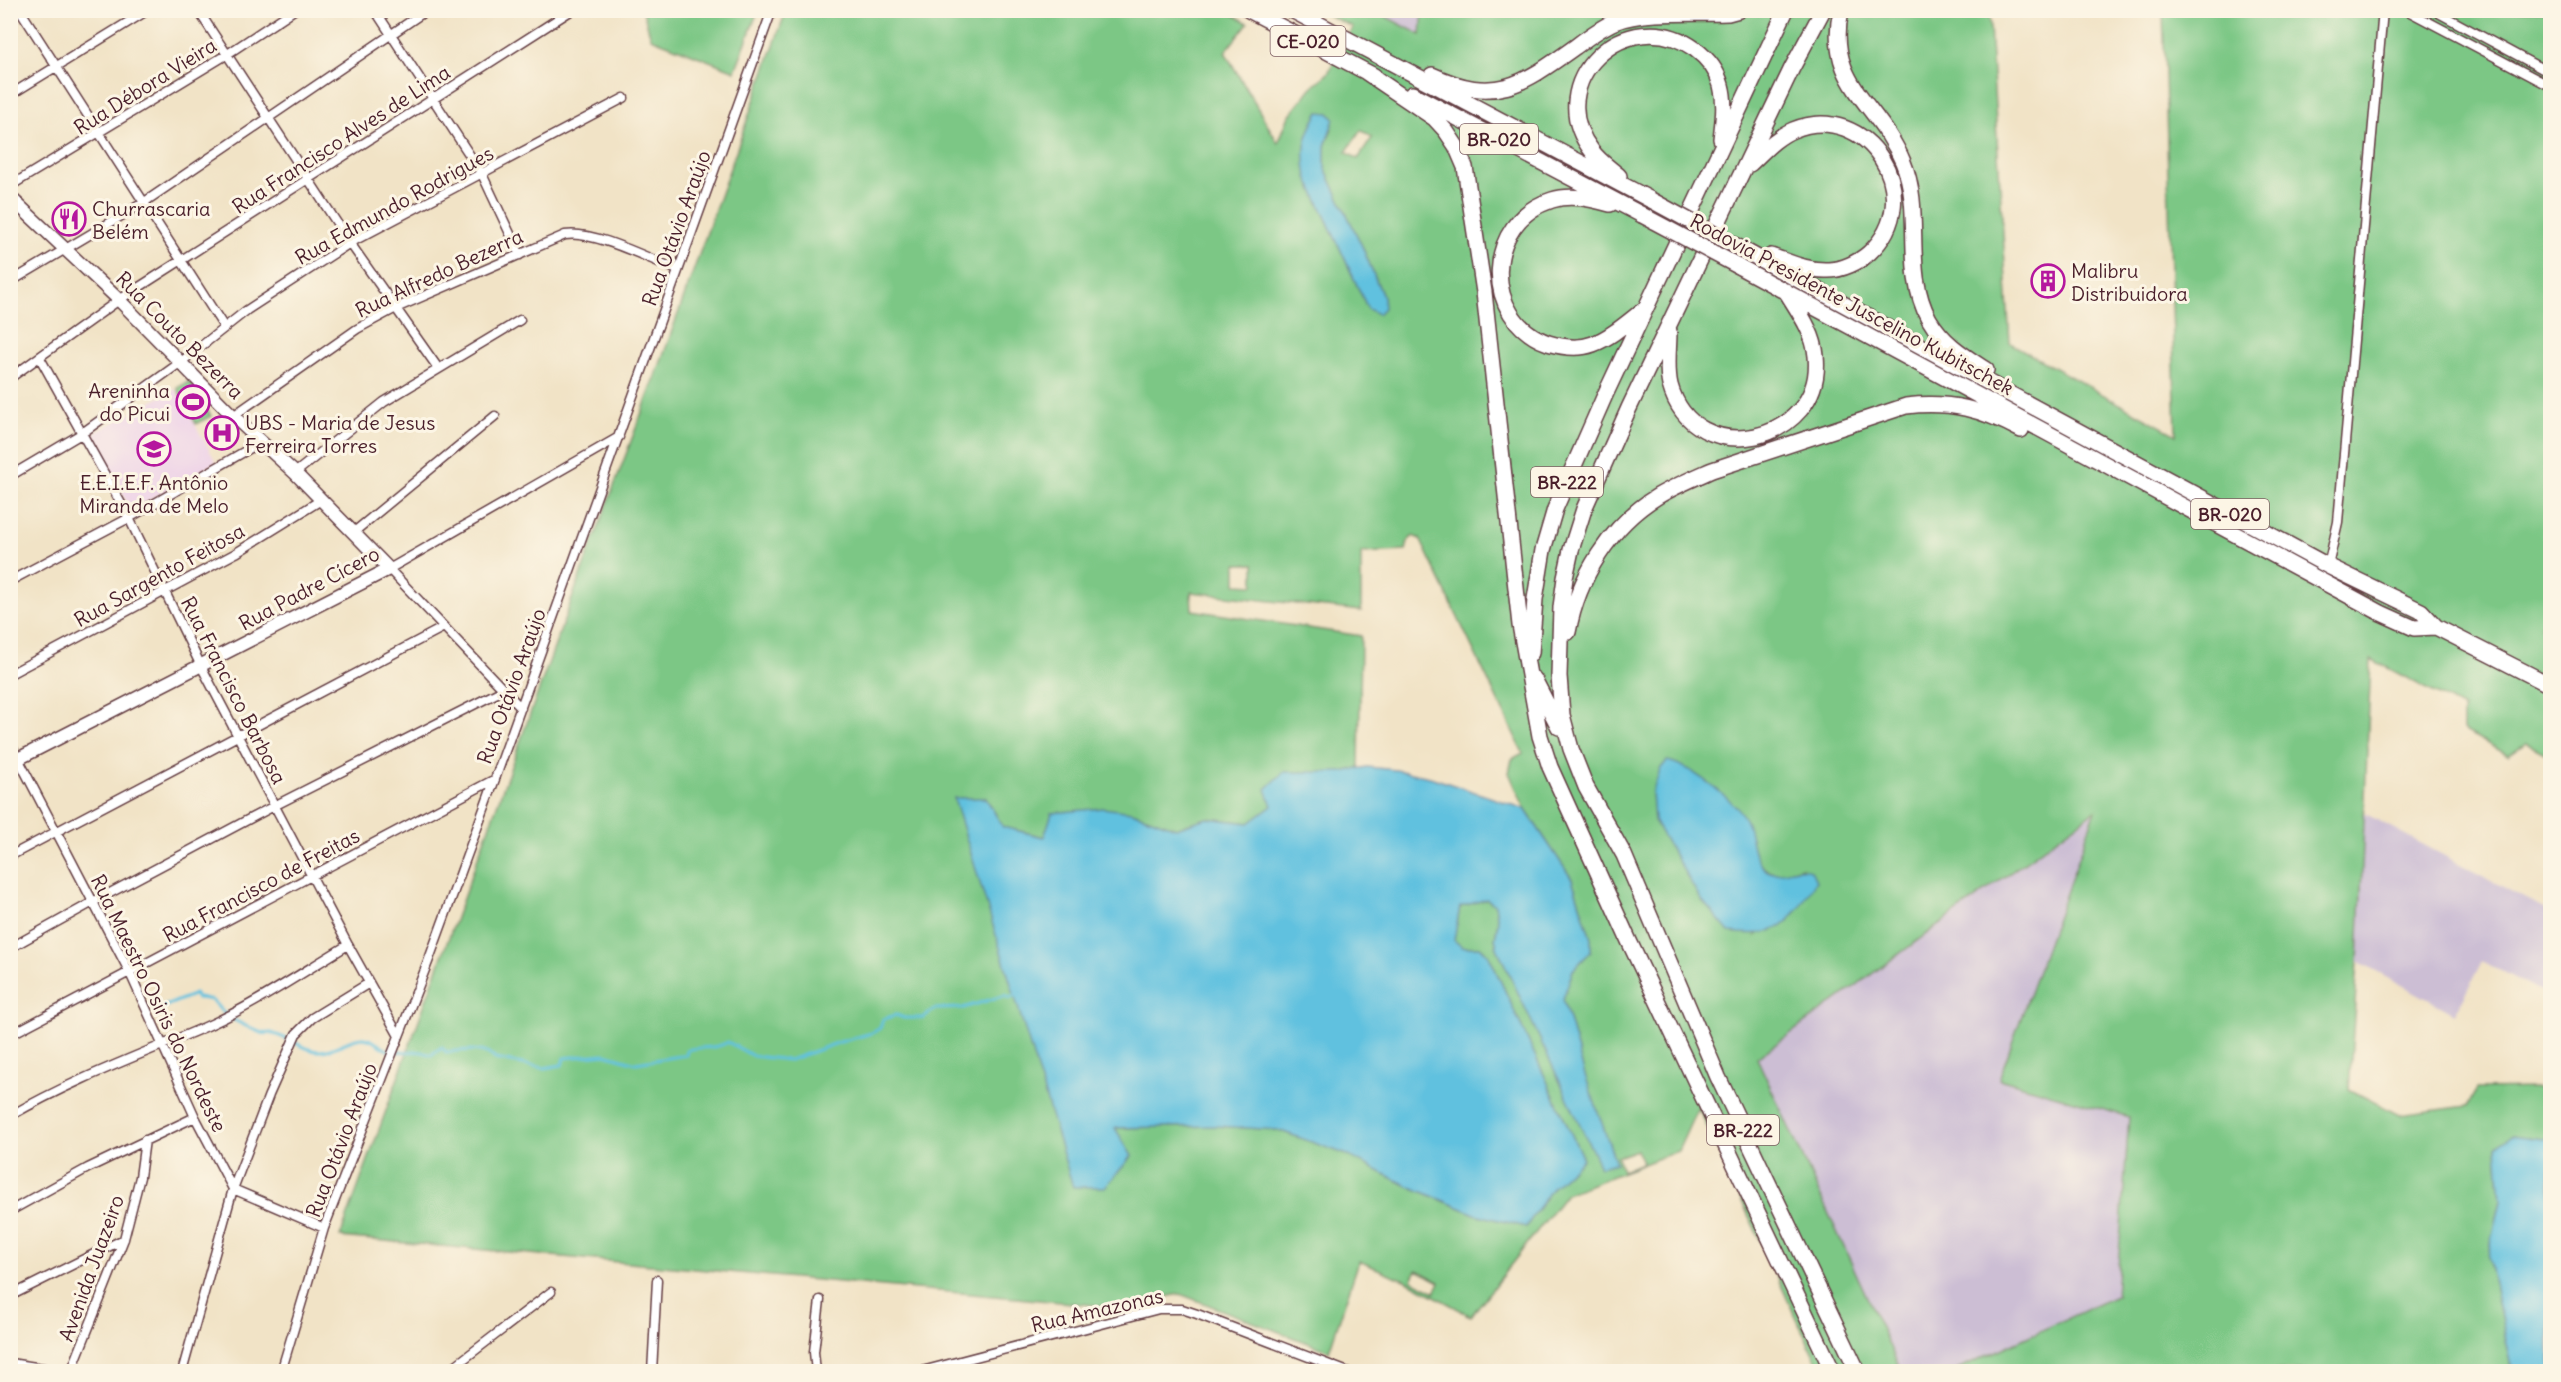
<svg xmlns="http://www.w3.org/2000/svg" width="2561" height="1382" font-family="Delius,sans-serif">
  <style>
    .built { fill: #edd0e8 }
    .industrial { fill: #ccbed4 }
    .green { fill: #7cc785; stroke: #637358; stroke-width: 1.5; fill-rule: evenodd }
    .water { fill: #61c1df; stroke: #567085; stroke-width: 1.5 }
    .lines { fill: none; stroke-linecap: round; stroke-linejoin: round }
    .stream { stroke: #61c1df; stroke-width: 3 }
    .street-casing { stroke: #633c42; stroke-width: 11 }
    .secondary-casing { stroke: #633c42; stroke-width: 15 }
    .highway-casing { stroke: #633c42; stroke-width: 18 }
    .street { stroke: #fff; stroke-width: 8 }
    .secondary { stroke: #fff; stroke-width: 12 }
    .highway { stroke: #fff; stroke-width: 15 }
    .highway-bridge-casing { stroke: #633c42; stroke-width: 18; stroke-linecap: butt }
    .highway-bridge { stroke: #fff; stroke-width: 15 }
    .labels { text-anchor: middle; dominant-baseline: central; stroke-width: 6; stroke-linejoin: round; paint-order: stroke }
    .shield { fill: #fcf5e5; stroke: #7f5f63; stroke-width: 1.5 }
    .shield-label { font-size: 18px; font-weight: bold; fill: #4a1f2b }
    .street-label { font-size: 20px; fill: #4a1f2b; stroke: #fcf5e5 }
    .poi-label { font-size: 20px; fill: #4a1f2b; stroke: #fcf5e5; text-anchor: start }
  </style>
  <rect width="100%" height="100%" fill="#fcf5e5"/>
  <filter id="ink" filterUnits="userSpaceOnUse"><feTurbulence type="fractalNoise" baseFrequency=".0167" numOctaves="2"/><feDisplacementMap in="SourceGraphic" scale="12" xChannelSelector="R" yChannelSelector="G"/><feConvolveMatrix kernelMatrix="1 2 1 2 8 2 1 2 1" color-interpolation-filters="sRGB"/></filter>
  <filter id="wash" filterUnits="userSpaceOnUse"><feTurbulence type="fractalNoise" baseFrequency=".008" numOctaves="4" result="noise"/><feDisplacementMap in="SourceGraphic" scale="24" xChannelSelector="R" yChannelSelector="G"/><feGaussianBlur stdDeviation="1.35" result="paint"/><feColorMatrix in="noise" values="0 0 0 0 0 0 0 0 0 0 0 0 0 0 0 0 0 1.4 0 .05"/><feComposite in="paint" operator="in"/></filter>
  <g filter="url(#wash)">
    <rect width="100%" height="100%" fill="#f1e3c6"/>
    <!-- built -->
    <path class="built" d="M175,389l41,73 -85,48 -40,-75z"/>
    <!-- industrial -->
    <path class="industrial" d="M1375,11h48l-2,24z
      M2097,810l-98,269 130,38 -13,179 -163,75h-52l-144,-313z
      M2364,813l186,99v85l-68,-36 -27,53 -97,-53z"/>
    <!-- green -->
    <path class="green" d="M1423,10l566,1 21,332 166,92 -13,-424h387v592l-10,24 10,5v124l-24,-13 -18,12 -45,-25v-22l-92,-49 -13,302 -9,128 50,26 68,-9 10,-17 59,-1 14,6v43l-7,2 -32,-4 -14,11 4,55 -13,55 24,111 -5,4h-554l163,-75 13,-179 -130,-38 97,-269 -339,248 144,313h-80l-123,-264 -20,44 -112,43 -95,122 -62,-34 -50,-21 -30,90 -149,-57 -64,13 -776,-70 246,-677 73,-193 127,-356h441l21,12 -23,29 53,91 11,-27 22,-28 17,-15 25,-46 -34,-16h56l46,24zM1332,128l-7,18v23l37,77 21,51v11l-15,1 -61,-132zM1361,130l11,8 -14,21 -12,-7zM1413,536l7,3 103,214 -11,6 -3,14 16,36 47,70 19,60v12l-18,19 -10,29 21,73 17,95 -104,-219 -2,-10 3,-16 -3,-18 -8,-5 -27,8 -7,33 9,7h18l8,7 95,205 -31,29 -26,39 -51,-13 -69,-29 -61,-31 -67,-24 -62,-4 -101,2 -129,-330 17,29 41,10 88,-25 44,16 31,-10 42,5c30,-23 73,-48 110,-55l2,-132 -169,-26 -1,-18 170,19v-58l45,-2 2,-10zM1236,564h18v21l-18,-1zM1745,819c4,16 10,56 33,54 8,0 17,-4 24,-6l-46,69zM1637,1150l5,13 -20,8 -5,-14zM1417,1270l23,12 -5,10 -23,-12z
      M643,11h115l-23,60 -84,-33z
      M190,381l21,35 -15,8 -19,-36z"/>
    <!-- water -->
    <path class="water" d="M1319,112l10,1 5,6 -9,27v23l37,77 21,51 1,11 -6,6 -10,-5 -61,-132c-5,-28 -3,-40 12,-65z
      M1667,761c20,3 68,39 78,58 9,17 4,37 21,51 12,9 29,-6 45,0l5,11c-26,42 -34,58 -87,51l-29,-34 -46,-77 -2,-28 9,-25z
      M1367,767l29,3 34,7 95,32 47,70 19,60v12l-18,19 -10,29 21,73 32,91 -16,4 -103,-219 -2,-10 3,-16 -3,-17 -8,-6 -27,8 -6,33 8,7h18l8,7 95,205 -31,29 -26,39 -51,-13 -69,-29 -61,-31 -67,-24 -62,-4 -101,2 17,28 -27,31h-32l-119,-389h32l17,29 41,10 8,-24 51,-5 29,4 44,16 31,-10 42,5 23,-17 -6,-17 18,-17h58z
      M2511,1135l32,4 7,-2v234h-43l5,-4 -24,-111 13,-55 -4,-55z"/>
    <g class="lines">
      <!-- stream -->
      <path class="stream" d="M148,1005l10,4 37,-15 1,4c24,1 14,4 29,16 5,5 31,17 37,19 3,1 6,0 9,0 11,3 28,12 38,16 20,8 35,-10 53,-11 11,-1 19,11 29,13 14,3 28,-3 40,4l11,-8 4,5c16,-1 38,-6 49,7l49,9 18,-3 2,-7 41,-4 31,9 50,-8 1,-5c14,-4 28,0 41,-8l25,14 37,4 50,-18 32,-9 8,-5 3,-9 13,-4 8,3h19l12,-9 28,-1 43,-13 3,3 8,-4"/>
    </g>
  </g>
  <g filter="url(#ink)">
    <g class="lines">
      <defs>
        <path id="street" d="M20,10l204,317
          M198,10l152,233 88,125
          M375,10l107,164 38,81
          M2406,10l144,76
          M2433,10l117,63
          M10,95l138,-85
          M10,186l216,-131 68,-45
          M10,282l133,-79 284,-193
          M40,358l89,160 72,148 147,279 51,91
          M10,378l109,-78 453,-290
          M233,416l124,-87 39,-21 169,-73c29,-5 84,24 113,35
          M295,473l89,-71 136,-82
          M10,476l71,-42 100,-72 66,-52 103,-67 274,-145
          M354,532l141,-116
          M2328,566l10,-44 45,-512
          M10,581l119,-63 132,-76
          M10,674l226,-121 85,-53
          M521,708l-132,-139 230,-132
          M10,743l120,230 65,144 38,72 91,39
          M10,856l434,-229
          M10,948l83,-46 181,-96 229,-116
          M10,1035l485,-256
          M10,1116c62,-36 130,-61 195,-89 50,-22 96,-54 143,-82
          M10,1211l78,-43 107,-51
          M10,1296l114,-57
          M10,1363l58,9
          M71,1372l53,-133 16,-62 5,-37
          M182,1372l51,-183 36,-94 27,-61 16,-16 57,-35
          M281,1372l43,-144 104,-266 67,-183 277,-769
          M447,1372l104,-80
          M652,1372l5,-92
          M816,1372l-2,-20 6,-52
          M918,1372l241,-63h23l15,5 151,58"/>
        <path id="secondary" d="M10,197l109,103 114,116 62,57 94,96 -379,194"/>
        <path id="highway" d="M1249,10l125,66
          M1292,10l359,190
          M1823,10l-31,58 -163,340 -45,101 -13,41 -6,28 -4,29 -2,69 3,39 9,34 15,38 38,68 94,222 140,295
          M1841,10c-16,74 38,93 62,152 21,50 -1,108 26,157 14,24 34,36 57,51
          M1366,72l68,46 12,13 10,15 9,21 19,125 36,333 20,111 10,31 79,174 204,431
          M1432,75c64,30 91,9 143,-28 12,-9 25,-19 39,-25 29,-12 81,-8 114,-9l11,-3
          M1412,94l230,121
          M1750,164c13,-12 26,-27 43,-34 74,-31 137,67 76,123 -10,9 -27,17 -41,17 -20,1 -39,-8 -57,-14
          M1619,176c-9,-8 -20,-15 -27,-25 -53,-68 35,-151 103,-102 12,9 22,21 26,36 5,18 2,36 0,54
          M1610,204c-19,-5 -39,-10 -58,-4 -68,21 -71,119 -4,143 14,4 32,6 45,1 19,-7 37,-24 53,-36
          M1747,252l581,314 93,45 15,16 114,58
          M1738,266l643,347 33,15 22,-1
          M1669,331c0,18 -3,37 1,54 24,88 155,58 146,-29 -2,-24 -18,-45 -30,-65
          M1568,632c10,-54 42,-107 90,-136 17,-10 36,-18 54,-26l194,-64c45,-5 76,3 115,24
          M1531,653l4,-54 8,-49 12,-41 50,-114 181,-385
          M1534,679l25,48"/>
      </defs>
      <!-- street casing -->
      <use href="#street" class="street-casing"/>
      <!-- secondary casing -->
      <use href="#secondary" class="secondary-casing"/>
      <!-- highway casing -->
      <use href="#highway" class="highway-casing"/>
      <!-- street -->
      <use href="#street" class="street"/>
      <!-- secondary -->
      <use href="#secondary" class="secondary"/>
      <!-- highway -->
      <use href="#highway" class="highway"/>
      <defs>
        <path id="highway-bridge" d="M1651,200l96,52
          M1642,215l96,51"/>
      </defs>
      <!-- highway-bridge casing -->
      <use href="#highway-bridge" class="highway-bridge-casing"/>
      <!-- highway-bridge -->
      <use href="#highway-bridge" class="highway-bridge"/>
    </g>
  </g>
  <!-- icons -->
  <defs>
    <symbol id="restaurant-ring" viewBox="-11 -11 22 22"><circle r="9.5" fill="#fcf5e5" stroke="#b5179e" stroke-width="1.5"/><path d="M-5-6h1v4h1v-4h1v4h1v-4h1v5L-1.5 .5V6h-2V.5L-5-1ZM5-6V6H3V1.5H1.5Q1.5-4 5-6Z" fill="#b5179e"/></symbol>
    <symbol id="building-ring" viewBox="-11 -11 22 22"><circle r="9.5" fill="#fcf5e5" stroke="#b5179e" stroke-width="1.5"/><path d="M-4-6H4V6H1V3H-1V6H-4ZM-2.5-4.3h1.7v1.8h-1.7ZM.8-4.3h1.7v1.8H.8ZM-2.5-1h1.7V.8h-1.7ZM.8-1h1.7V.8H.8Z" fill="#b5179e"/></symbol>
    <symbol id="stadium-ring" viewBox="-11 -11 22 22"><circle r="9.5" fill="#fcf5e5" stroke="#b5179e" stroke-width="1.5"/><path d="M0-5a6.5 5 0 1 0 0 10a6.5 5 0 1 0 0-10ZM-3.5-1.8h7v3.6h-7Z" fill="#b5179e"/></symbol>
    <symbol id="hospital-ring" viewBox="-11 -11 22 22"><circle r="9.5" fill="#fcf5e5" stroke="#b5179e" stroke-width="1.5"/><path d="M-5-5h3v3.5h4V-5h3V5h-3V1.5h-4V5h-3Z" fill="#b5179e"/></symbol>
    <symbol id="school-ring" viewBox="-11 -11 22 22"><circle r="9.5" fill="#fcf5e5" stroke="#b5179e" stroke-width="1.5"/><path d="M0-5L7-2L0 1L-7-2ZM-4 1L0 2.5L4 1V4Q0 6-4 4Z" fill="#b5179e"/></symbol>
  </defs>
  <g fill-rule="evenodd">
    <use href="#restaurant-ring" x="50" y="200" width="38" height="38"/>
    <use href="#building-ring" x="2029" y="262" width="38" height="38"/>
    <use href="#stadium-ring" x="174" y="383" width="38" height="38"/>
    <use href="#hospital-ring" x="203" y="414" width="38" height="38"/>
    <use href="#school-ring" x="135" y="430" width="38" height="38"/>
  </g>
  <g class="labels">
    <!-- shield labels -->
    <g class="shield">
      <rect x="1270.5" y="26" width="75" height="30" rx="4.5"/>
      <rect x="1460" y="124" width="78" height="30" rx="4.5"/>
      <rect x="1531" y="467" width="72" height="30" rx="4.5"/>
      <rect x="2191" y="499" width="78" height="30" rx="4.5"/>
      <rect x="1707" y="1115" width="72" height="30" rx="4.5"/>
    </g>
    <g class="shield-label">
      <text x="1308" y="41">CE-020</text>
      <text x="1499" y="139">BR-020</text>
      <text x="1567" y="482">BR-222</text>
      <text x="2230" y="514">BR-020</text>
      <text x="1743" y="1130">BR-222</text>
    </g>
    <!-- street labels -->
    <g class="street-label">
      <text transform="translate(145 86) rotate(-32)">Rua Débora Vieira</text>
      <text transform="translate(341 139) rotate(-33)">Rua Francisco Alves de Lima</text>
      <text transform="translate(394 205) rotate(-29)">Rua Edmundo Rodrigues</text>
      <text transform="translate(676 228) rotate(-70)">Rua Otávio Araújo</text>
      <text transform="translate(439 273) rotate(-25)">Rua Alfredo Bezerra</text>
      <text transform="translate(1852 304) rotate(28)">Rodovia Presidente Juscelino Kubitschek</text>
      <text transform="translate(180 335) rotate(45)">Rua Couto Bezerra</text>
      <text transform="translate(159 575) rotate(-29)">Rua Sargento Feitosa</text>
      <text transform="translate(309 588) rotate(-28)">Rua Padre Cícero</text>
      <text transform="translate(511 686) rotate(-70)">Rua Otávio Araújo</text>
      <text transform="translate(234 690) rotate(63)">Rua Francisco Barbosa</text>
      <text transform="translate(261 885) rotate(-28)">Rua Francisco de Freitas</text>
      <text transform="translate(159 1003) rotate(64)">Rua Maestro Osiris do Nordeste</text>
      <text transform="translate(341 1140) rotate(-69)">Rua Otávio Araújo</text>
      <text transform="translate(91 1268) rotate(-70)">Avenida Juazeiro</text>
      <text transform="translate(1097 1310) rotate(-13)">Rua Amazonas</text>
    </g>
    <!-- poi labels -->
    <g class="poi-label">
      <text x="92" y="208">Churrascaria<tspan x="92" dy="23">Belém</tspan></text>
      <text x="2071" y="270">Malibru<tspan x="2071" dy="23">Distribuidora</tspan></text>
      <text x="170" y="390" text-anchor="end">Areninha<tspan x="170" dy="23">do Picui</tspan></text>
      <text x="245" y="422">UBS - Maria de Jesus<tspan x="245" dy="23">Ferreira Torres</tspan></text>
      <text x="154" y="482" text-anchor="middle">E.E.I.E.F. Antônio<tspan x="154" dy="23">Miranda de Melo</tspan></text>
    </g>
  </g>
  <!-- margin -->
  <rect width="2561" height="1382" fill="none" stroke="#fcf5e5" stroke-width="36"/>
</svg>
